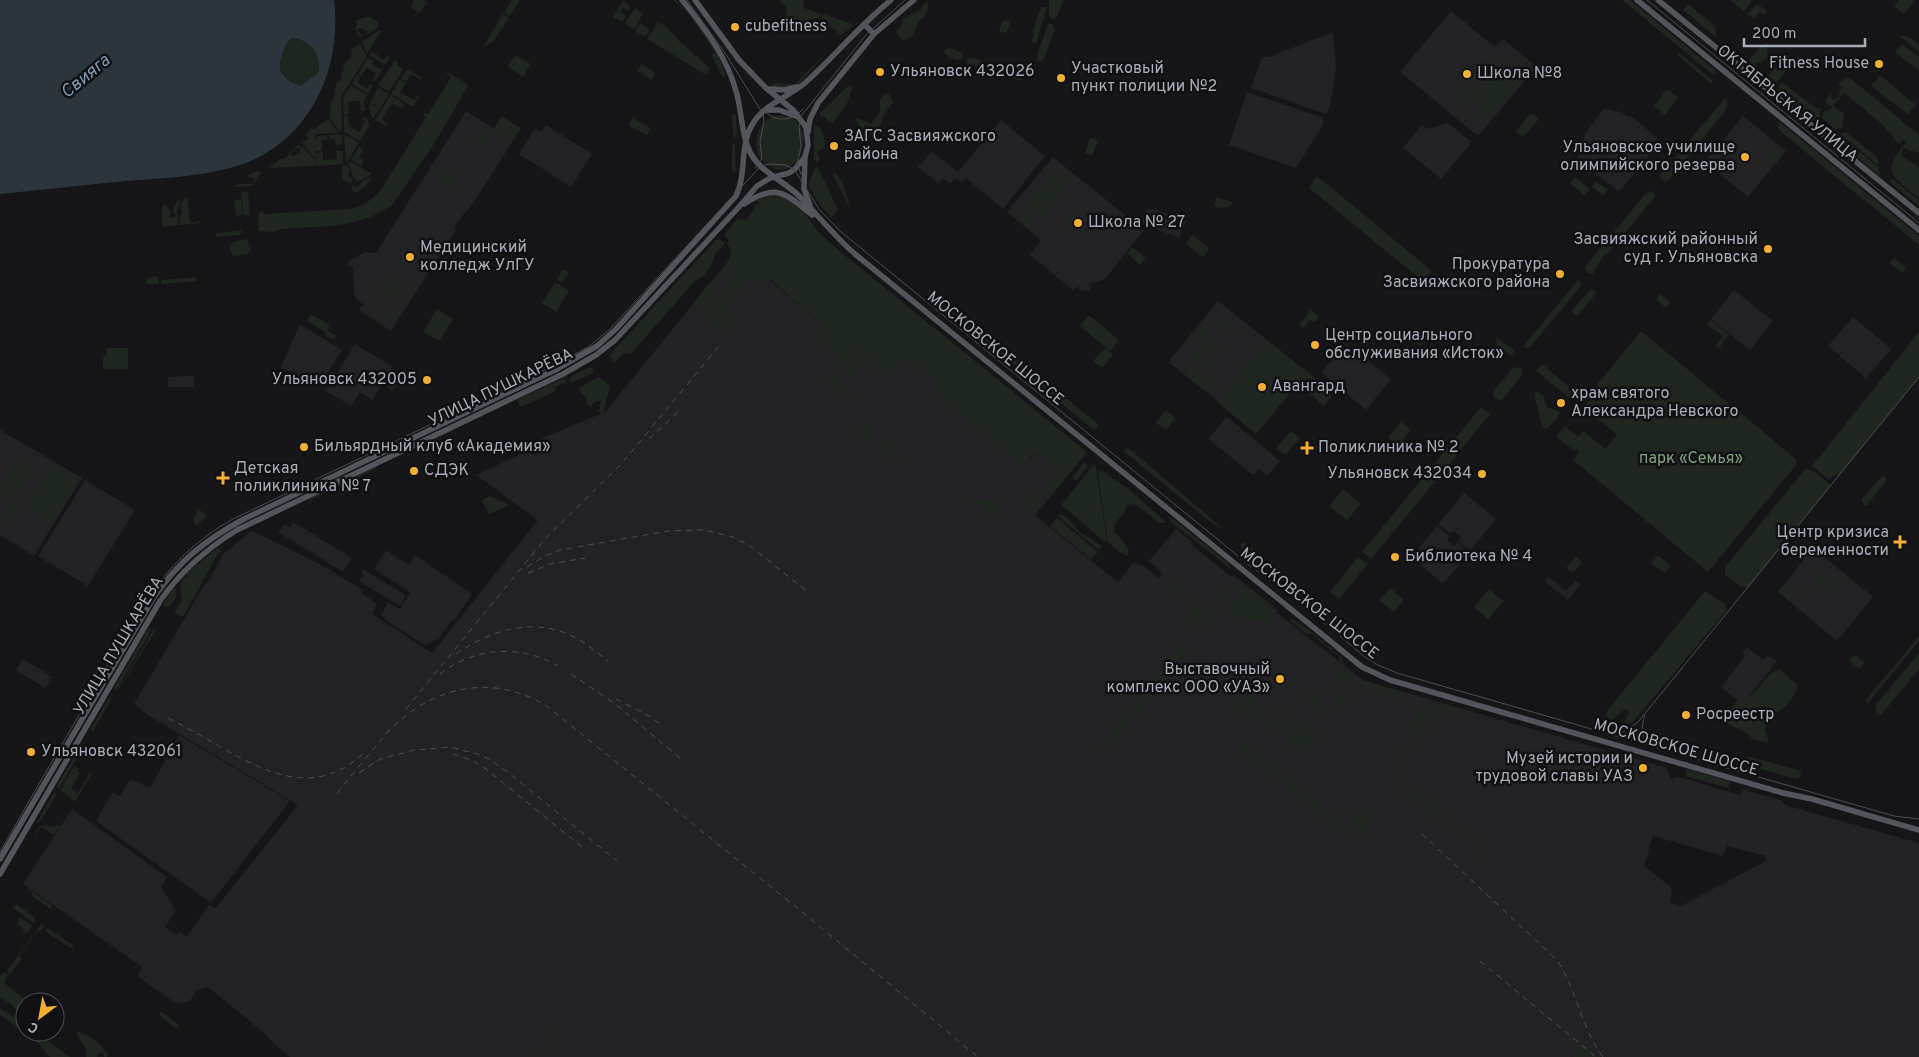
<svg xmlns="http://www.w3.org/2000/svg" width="1919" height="1057" font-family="Overpass,sans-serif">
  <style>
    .built { fill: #222225; fill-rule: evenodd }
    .green { fill: #1e261f; fill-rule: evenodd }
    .water { fill: #2c353c; fill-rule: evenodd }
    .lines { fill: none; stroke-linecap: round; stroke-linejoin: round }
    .primary { stroke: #53555c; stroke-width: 5.5 }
    .tram { stroke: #4a4c52; stroke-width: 1 }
    .rail { stroke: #4a4c52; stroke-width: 1; stroke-dasharray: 6 5; stroke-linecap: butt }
    .poi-dot { fill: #f2b134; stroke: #111113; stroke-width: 2 }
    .labels { text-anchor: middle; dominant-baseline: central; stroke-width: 5; stroke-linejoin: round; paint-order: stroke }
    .poi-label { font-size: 16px; fill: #a8adb8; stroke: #111113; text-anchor: start }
    .street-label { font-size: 16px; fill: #a8adb8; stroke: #111113 }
    .park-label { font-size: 16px; fill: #7fa381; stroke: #111113 }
    .water-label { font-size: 18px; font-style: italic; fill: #7f9bb3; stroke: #111113 }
  </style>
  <rect width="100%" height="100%" fill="#161618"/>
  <!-- built -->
  <path class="built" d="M1451,11l44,36 8,-8 34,28 -59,69 -78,-64z
    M1333,32l3,37 -6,38 -4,7 -75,-26 11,-31h7z
    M1247,92l77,26 -1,7 -27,43 -67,-23z
    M1604,108l17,4 8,5 1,-2 31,26 -42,51 -42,-34 9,-25z
    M466,111l47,30 -45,70 -3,1 -11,16 2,2 -65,101 -32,-21 4,-6 -6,-4 -3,-6 -1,-28h-4l-1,-4 16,-10 12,1z
    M1743,116l43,35 -38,46 -43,-35z
    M1001,120l44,36 -42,53 -37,-31 -4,5 -7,-5 -5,6 -7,-6 -4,6 -21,-17 14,-16 26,21z
    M1448,123l24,19 -31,37 -38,-31 19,-23 6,4z
    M546,125l46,29 -21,33 -52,-33 16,-26 6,4z
    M1053,157l91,73 -40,50 -15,4 3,3 -3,4 -8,-1 -3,-2 1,-3 -6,5 -43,-35 11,-15 -34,-28z
    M1147,209l10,1 29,11 -7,17 -38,-15z
    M733,255l39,27 75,63 1,-2 42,32 16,-19 34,28 -6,8 88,73 6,-7 2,1 6,-7 23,18 -14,20 6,6 -16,19 83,67 15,-19 9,2 17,13 3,-5 -13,-12 27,-32 15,12 1,4 38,31h5l43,34 -1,3 86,67 304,88 3,10 4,1 1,-2 8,1 57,17 2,-6 39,11 4,5 134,38v214h-321l-15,-12 -11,12h-1282l-16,-13 -10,-11 -56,-46 -11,3 -8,12 -14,1 -38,-27 5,-9 -119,-83 49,-75 95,68 -6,9 15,25 -11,16 12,8 2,-4 8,5 22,-31 6,4 83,-104 -150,-90 -14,-11 72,-122 2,1 15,-29 28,-23 43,20 33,17 36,22 -2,3 16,11 -5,10 60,39 106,-133 -62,-45 58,-27 -1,-6 72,-30zM1653,836l70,20 4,-10 39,10v5l-85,45 -11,-4 2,-14 -28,-22z
    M1734,290l39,31 -23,29 -39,-31z
    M1218,301l49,39 -49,61 -50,-39z
    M1853,317l38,32 -25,29 -38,-32z
    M300,324l42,26 -23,36 -38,-19z
    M355,344l38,23 -21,33 -12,-8 -9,14 -25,-15z
    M1347,344l44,35 -25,31 -45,-38z
    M194,376v11h-26v-10z
    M1227,417l53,44 -12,15 -9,-7 -6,6 -45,-36z
    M0,430l82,48 -48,78 -34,-21z
    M85,480l50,30 -47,76 -50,-30z
    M1464,493l32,26 -26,32 -12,-10 3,-4 -7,-6 -3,3 -13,-10z
    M293,522l59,36 -9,14 -65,-40 6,-8 6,3z
    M1437,526l12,10 -2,4 7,6 3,-4 12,11 -26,31 -32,-27z
    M1813,548l60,49 -36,44 -59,-49z
    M386,550l23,15 6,-10 57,39 -18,27 -2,-1 -13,19 -14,6 -35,-22 -9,-8 7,-13 12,7 10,-17 -36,-23z
    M363,569l43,26 -6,11 -41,-25 4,-7 -1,-3z
    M1549,577l17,14 10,-11 5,4 -13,16 -23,-18z
    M1747,647l16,13 5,-5 9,6 -34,43 -22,-17 24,-31 -3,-3z
    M23,659l29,18 -7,11 -29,-18z
    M179,735l111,66 -79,102 -115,-82 16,-28 8,3 10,-17 20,9z"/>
  <!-- green -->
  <path class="green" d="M414,0h9l4,2 -8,11 -8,-6z
    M512,0h8l-10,16 -6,-3z
    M673,0h3c20,22 42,47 50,76l-4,1 -10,-22 3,-2c-12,-18 -24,-40 -42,-53z
    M779,0h24l1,8 17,6 -1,4 -32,5 -3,-3 2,-12z
    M1049,0h15l-8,18 -3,2 -4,-3z
    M1622,0h8l85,70 1,4h-4z
    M1730,0h21v2l-7,9z
    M1898,0h14l2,2 -10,12 -10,-8z
    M623,1l8,5 -3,5 -5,-3 -3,3 6,5 -4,6 -9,-5z
    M925,2l3,1c1,13 -4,12 -10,20 -2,3 -3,9 -5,13l-8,4 -5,-1 -4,-8 5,-4 1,-7 19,-11z
    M1688,4l27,22 2,12 -34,-28z
    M1757,4l10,7 -3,4 -5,-3 -5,7 -7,-5z
    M1041,7h6l-11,37 -5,-2 3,-8 -2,-1z
    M635,8l8,5 -9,17 -9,-6z
    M503,14l6,4 -16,24 -10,5z
    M823,14l32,11 -14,10 -20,-16z
    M369,17l9,5v6l-18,10 -4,-6 3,-1 3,5 7,-5 -10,-3 -3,3 -1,-3 3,-3 -3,-3 4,-3z
    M1007,20l3,2 -3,10 -5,1 -3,-3 4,-9z
    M658,22l10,6 12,14 30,26 -4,7 -59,-36z
    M640,23l10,7 -5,7 -10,-6z
    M1048,24h4l3,5 -11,30 -4,3 -3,-2v-4z
    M379,30l2,1 -14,23 -5,-12z
    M1902,35l9,3 8,7v7l-18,-15z
    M292,38c19,2 30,16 26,35l-18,13c-14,-6 -25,-13 -18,-30 3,-7 3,-13 10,-18z
    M1766,43l2,2 -1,5 1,7 -5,4 -8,3 3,5 -4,3 -12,-11 2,-1 5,4 1,-6c7,-4 8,-11 16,-15z
    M360,44l7,12 -26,41 1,31 -2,4 -11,-14 2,-15 4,-8 -1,-3 3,-10 5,-3 -1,-6 4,-3 -2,-5c2,-4 9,-8 9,-10 0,-2 -1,-4 -1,-6z
    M1902,44l17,13v14l-24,-19z
    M831,48l-30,34 -5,4 -21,2 -4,-2 4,-3 20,1z
    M948,48l13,4 2,4 -1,3 -6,1 -11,-6 -1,-4z
    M372,51l12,9 3,-5 3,2 -5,8 -16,-10z
    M1679,53l33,27v4l-35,-29z
    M515,55l16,9 -8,13 -15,-10z
    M1785,55l8,7 -18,23 -8,-7z
    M1514,56c10,3 14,11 9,20l-35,43 -8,1 -8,-2 -5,-11 3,-7 33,-41 3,-2zM1514,57c10,4 12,13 5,20l-16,-13 -30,37 16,13 16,-18c-8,10 -17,28 -31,20l-5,-9 3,-6 32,-40z
    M368,57l6,4 -2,3 10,6 -8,12 -1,-3 3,-5 -9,-6 -6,8 -3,-2z
    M972,57l53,20 -3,3h-4l-52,-17 2,-5 3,1z
    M395,60l3,2 -1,3 6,4 -4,8h-3l2,1 -9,14 -8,-5 1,-2 -2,2 -2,-1z
    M642,64l13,9 -4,7 -14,-9z
    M407,69l15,9 -1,2 -10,-6 -5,8 -5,-4z
    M443,70l23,13 2,3 -32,55 -43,63c-31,25 -74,22 -111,25l-9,3 -14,-1 -1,-15 3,-5h2l1,3 85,-5c13,-2 23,-9 32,-19l45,-73 -3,-2 2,-3 3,2 23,-37z
    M357,75l3,2 -2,6 9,6 3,-5 3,1 -5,9 -16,-10z
    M1880,75l36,30 -8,9 -37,-28z
    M1849,77l70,58v18l-16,-5 -1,8c6,4 11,6 17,11v31c-27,-22 -39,-25 -13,-56l-3,-3 -4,5 -16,-19 -39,-32 -11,13 11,7 -1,14 -7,3 -14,-12 1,-6 7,-2 2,-3 -7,-5 6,-9 1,7 6,-2 3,-10 4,4 -3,-5 1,-2 -2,2 -3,-3z
    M400,79l6,4 -6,9 14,8 3,-4 2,1 -6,10 -22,-13z
    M1782,82l31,24 4,3 4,-2 -2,18 -43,-35 1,-1 33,25 -32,-26z
    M1467,84l7,6 -10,12 -7,-5z
    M351,85l16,10 -3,6 1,10h-4l-1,-10 -12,1 1,12 -5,1 -1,-17z
    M849,85l2,1 1,3 -6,17 -13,16h-4l-3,-4 -7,-3 1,-2z
    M378,88l11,6 -9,14 -9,-5v2l9,3 -7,11c-7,-12 -2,-20 5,-31z
    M1667,89l11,8 -13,18 -11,-9z
    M886,93l4,2 3,7 -11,16 -1,7 -4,5 -6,1 -5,3 -4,-2 -6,-12 1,-2 14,6 9,-12v-12z
    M390,95l15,9 -3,5 -8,-5 -4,2 -3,6 -5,-3z
    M1725,98l3,4 -3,9 -56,69 -4,2 -5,-5 1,-3z
    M382,109l4,3 -4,7 6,5 -1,3 -12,-7z
    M1531,113l8,6 -16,18 -7,-6z
    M736,114l1,20 -2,4 -2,-2 -1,-21z
    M344,116h4l1,10 10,6 6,-10 -4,-4 5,-1 4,8 -10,16 -16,-9z
    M502,116l19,12 -8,13 -19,-12z
    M773,116c52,-7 29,74 -6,49 -18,-12 -12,-40 6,-49z
    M328,119l11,14 -22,1 -2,2 1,24 -14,-17 7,-5 -4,-2 5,-7h5z
    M631,119h3l15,8 1,2 -3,6 -18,-9z
    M1779,121l140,115v9l-138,-113 -3,-5z
    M816,125c8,4 9,14 9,21l-8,6 3,7 -3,3 -2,-1 -1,-4v-30z
    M479,129h2l8,5 -7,11 -6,-3 7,-8 -5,-4z
    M1846,132l31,25 2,9 -39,-32z
    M342,134l1,10 -7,1 -1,-6 -6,-1v-3z
    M344,134l15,8 -13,22z
    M1837,135h3l38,32 2,7 -4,-1 -42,-35z
    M317,136l10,-1 1,4 -6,1v11h-6l-1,-12z
    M1090,138l8,2 -6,16 -7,-3z
    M735,143l1,29 -2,1 -2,-2v-25z
    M298,145h3l-3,6v-2l-2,-1 -6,7 4,1 3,-3 1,2 4,-9 14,15v5l-47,2 11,-9h4z
    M1777,145l7,6 -12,15 -8,-6z
    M359,147l4,3 -4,8 5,3 -3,5 -10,-7z
    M336,151h7v13l-26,2 -1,-13 7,-1v8l14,-1z
    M350,161l22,13 -17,9 1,-3 -4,-4 -1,-7 -3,-5z
    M347,165l3,4 -2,7 5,4 -2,3 -8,-3 -1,-14z
    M440,167l15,10 -6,10 -15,-10z
    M818,167l19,41h2l-8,10 -12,-15 -11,-18 7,-17z
    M1055,170l15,12 -30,36 -14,-12z
    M256,171l5,1 -9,14 -18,1 4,-3h15l1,-3 -1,-3 -7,-2z
    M835,173l7,8 9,29 -18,-35z
    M373,176c-5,8 -10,13 -18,17l-4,-5 1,-3 6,2 5,-7z
    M1317,176l115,95 -8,11 -115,-94z
    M1575,177l15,12 -6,6 -14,-12z
    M1891,178l28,22v6l-26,-21 -3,-4z
    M1596,181l12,9 -5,6 -11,-9z
    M1651,191l4,2v4l-47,56 -4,2 -11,19 -5,-1 -3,-3 1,-4 59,-72z
    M241,192h7l2,23 -6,1z
    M777,194c19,5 26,17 37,32 7,10 19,19 28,27l245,199 -36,44 -6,-6 14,-20 -23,-18 -14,13 -88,-73 6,-8 -34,-27 -16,19 -42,-33 -1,2 26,23 -1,2 -13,-7 -8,12 -5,1 -1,-3 4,-5 -1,-4 -11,2v-11l-19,-15v-6l5,-9 -52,-45 -4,2 -17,-4 -9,7 -2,9 -8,5 -3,17 7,2 2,3 -9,10c-10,-3 -22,-10 -24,-21l23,-24 4,-9 5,-6v-3h-8l-19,32 -6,7h-7l-3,-3 11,-15 24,-24 3,-15 -4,-7 2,-3 -4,-3v-3l12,-15 9,1 7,-9 1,-5 6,-3 -4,-2 9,-6z
    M182,197l-5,14 2,14 -17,2v-20l3,-4 6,9 -2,5 6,1 1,-3 -3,-4v-4z
    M187,197l3,25 1,1 9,-2v2l-20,2 -1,-6 3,-6 -2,-7 5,-8z
    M1217,197l15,5 -1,4 -13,2 -4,-2z
    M241,199l2,16 -7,1 -2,-16z
    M1021,211l11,9 -2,5h-3l-10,-8z
    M1073,213l10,8 -8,10 -10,-9z
    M243,230l-4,5 -23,2v-4z
    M1193,235l15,12 1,2 -6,8 -17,-13 5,-8z
    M248,239l1,8h3l-4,7 -16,2 -2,-9 3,-5z
    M719,239l6,4 -3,5 -6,4 -5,14 -7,9 -11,8 -61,70 -8,1 -9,8 -2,-1 -3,-4 3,-6 103,-111z
    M1132,247l14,11 -6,7 -13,-11z
    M1894,258l12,10 -4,5 -12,-10z
    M563,269l6,4 -8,10 -4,-4z
    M158,276l1,8h-13l1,-6z
    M396,276l9,6 2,10c-6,11 -14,32 -29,29l-7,-8c-2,-11 14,-36 25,-37zM394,280l8,3 2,5 -1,5c-6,9 -17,37 -29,20 -2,-10 10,-30 20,-33z
    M196,277v4l-35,3v-4z
    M1578,280l3,2v4l-51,61 -4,2 -2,-3 2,-3z
    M555,282l14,9 -13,21 -14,-9z
    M387,286l14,8 -4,7 -14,-8z
    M1592,289l4,4 -1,2 -17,20 -2,1 -4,-4 1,-3 17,-19z
    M930,290l4,1 164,133 -1,4 -3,2 -162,-132 -4,-6z
    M1660,294l11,8 -5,6 -10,-8z
    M437,309l16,10 -14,22 -16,-9z
    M1311,310l8,7 -4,5 -5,-2 -7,8 -4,-3z
    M311,314l19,11 -3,5 9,6 -1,4 -10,-4v-4l-18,-11z
    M1089,315l30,25 -9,11 -30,-25z
    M1223,320l12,9 -3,7 -14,-12z
    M1711,320l18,15 -10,13 -4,-2 8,-10 -16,-11z
    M1204,324l6,5 -11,13 -6,-5z
    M1414,327l14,11 -7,9 -14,-11z
    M1641,331l155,128v6l-88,107 -135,-112 6,-8 -3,-3 -2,2 -18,-15 9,-10 13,11 5,-6 22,18 12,-14 -25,-21 1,-2 -8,-6 9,-12 1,-7z
    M1210,332l2,1 -3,4 11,9 -7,9 -13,-10z
    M1919,332v45l-80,98 -6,1 -4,4 -17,-14z
    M1498,338l17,13 -4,5 -14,-11 -1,-4z
    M1267,340l67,53 -10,13 -26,-22 -42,50 -39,-32z
    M107,348h21v21h-25v-11l4,-5z
    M1105,348l8,7 -11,13 -9,-7z
    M1196,351l15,13 -4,5 -15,-12z
    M1542,364l35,29 -5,7 -36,-29z
    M1191,365h5l17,15v3l-5,6h-3l-18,-15 -1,-3z
    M590,367l4,3 -1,3 -22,10 -2,-2 2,-5z
    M1518,367l4,2v6l-20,25 -7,-1 -2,-4 1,-5 19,-22z
    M394,375l7,4 -9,12 -5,-5z
    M835,376l13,13 1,5 -3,4 -19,-16 1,-5z
    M599,377l11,9 -7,28 -4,-2 2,-11h-5l-5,5 -4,-1 -1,-8 -5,-4 -2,-5z
    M564,378l2,4 -11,5 1,4 -28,13 -8,2 -3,-6z
    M1537,391l7,5 3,11 13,5 -2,6 -12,11 -3,-2 -2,-4 -6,-26v-4z
    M1481,407l9,7 -32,39 -9,-7z
    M1165,410l11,8 -10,12 -10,-7z
    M1401,422l10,8 -13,15 -10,-8z
    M866,424l9,7 -7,8 -4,1c-6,-2 -7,-8 -4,-13z
    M1291,431l9,7 -15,17 -9,-7z
    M886,440l9,7 -1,5 5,6v2l-6,-1 -13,-12v-5z
    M1448,447l9,8 -86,104 -9,-7z
    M1126,448l4,1 92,79 -9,-4 -86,-70 -3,-3z
    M19,461l11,6 1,4 -16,25 -5,2 -10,-6v-6l15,-24z
    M1084,462l4,4 -12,15 -4,-3z
    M52,465l25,16 -26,42 -25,-15z
    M1093,465l3,2 1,9 10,64 -2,2 -44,-37z
    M378,468l-71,34 6,-5 59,-28z
    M1806,468c6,2 22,13 25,18l-83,101h-7l-16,-12v-8z
    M1100,470l26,17 39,34v2h-6l-24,-19 -7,1c-2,2 -3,5 -4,8 -6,9 -10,6 -10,19l9,9 6,10 -2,5 -6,-3 -13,-11 -10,-67z
    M1883,475l3,3v3l-19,24h-3l-3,-5z
    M1343,489l18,15 -14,16 -18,-14z
    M1033,493l8,8 -7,9 -12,-8 6,-7 2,1z
    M490,496l18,8 -1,2 -18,8 -7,-13 1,-2z
    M991,498l12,10 -5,8 -5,1 -20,-16 3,-2 9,3z
    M10,504l7,4 -9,14 -7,-4z
    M200,510l7,6 -11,10 -3,-8 4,-6z
    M1061,514c7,2 9,7 14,13 5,7 19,13 27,19l-3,4 -41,-34z
    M1171,517l58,47 2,5 -60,-47 -2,-3z
    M1057,518l41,34 -7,7 -41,-33z
    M1241,543h4l12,9 1,4 -2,2h-3l-12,-10z
    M217,548l5,3 -4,3 -35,63 -9,-5 8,-12c-2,-8 -4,-15 2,-23l2,2 2,-3 -2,-2z
    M1658,555l13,11 -6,7 -14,-10z
    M1358,557l10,7 -29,35 -9,-7z
    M1576,557l6,5 -9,11 -7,-5z
    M1821,574l7,5 -9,9 -6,-5z
    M1837,576l6,5 -10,12 -7,-5z
    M1167,577l22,18 -9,1 -12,-10z
    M1233,584l4,4 -13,16 -4,-3z
    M1785,584l10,8 -7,8 -10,-8z
    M1246,587l5,2 18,14 -2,3 8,6 -9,12 -42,-11z
    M1390,588l14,12 -10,12 -15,-12z
    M173,589h3v9l-6,8 -5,1 -2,-3z
    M1489,589l15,12 -16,18 -14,-12z
    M1705,591l20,13 2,6 -95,113 -4,1 -3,-3 4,-8 -2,-4 -5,2 -10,9 -5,-2v-7z
    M1198,602l9,7 -16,19 -9,-8z
    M1212,612l3,2 -1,2 -11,14h-3l-1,-4z
    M1292,619l17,11 33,28 2,7 -3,-2 -3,-7 -28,-23 -2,2 -18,-14z
    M149,627l3,2 -36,62 -2,-3z
    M153,630l2,1 -37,61v-1z
    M1919,636v5l-51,62 -3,-2z
    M1182,646l4,2 1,3 -24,29 -4,1 -2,-5z
    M1919,653v16l-38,46 -5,-4 -1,-5z
    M1854,655l11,8 -5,6 -11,-8z
    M1341,665l3,1 1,6 6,3 -7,8 -8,-1 -2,-3 8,-9z
    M1779,669l19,16c-3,12 -13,27 -27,29 -2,5 -6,11 -6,16 1,6 4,6 3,12l-15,-2c-7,-11 -19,-12 -30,-18l1,-4 16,-20c16,4 23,-25 39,-29z
    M1362,680l36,11 1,7 -4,6v-7l-23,-6 -11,-9z
    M1327,687l2,1 -15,18 -9,-9 3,-4 5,3h7z
    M1248,688l13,27 -4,5 -2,-1 -11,-30z
    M1342,691l4,3v8l-14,5 -7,8 -9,-7 3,-3 6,5z
    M1147,692l3,3v3l-46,54 -3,1 -3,-3 1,-2 45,-55z
    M110,696l1,4 -18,31 -3,-1z
    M1243,697l9,22 -1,2 -18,-14 5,-8z
    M1277,703l16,13 -1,6 -3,4 -5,-4 6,-7 -12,-10 -8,9 -2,-2z
    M1441,703l17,6 7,5 -20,-5 -11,12v-5z
    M1425,705h5l2,3 -8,15 -20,24 9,-15 -2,-2 1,-2 -3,-3v-3z
    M1264,716l15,12 3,-3 5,4 -8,6 -16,-13z
    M1300,720l17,16 -14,18 -7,-31z
    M1428,722l4,2v2l-3,-2 -34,43 2,8 13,12h-3l-13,-12 -1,-8z
    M1295,725l8,29 -18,-16z
    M1244,744l105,85 -3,5 -106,-85z
    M1748,756l53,15 -1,6 -4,2 -50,-14 -2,-2z
    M77,758l-18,31 -3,-2 17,-28z
    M74,766l5,3 -2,2 3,2 -9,16 7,4 11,-19 2,1 -16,27 -15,-12z
    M1687,769l43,12 -2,7 -43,-12z
    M1414,783l3,1 -2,5 7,6 9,2 -1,5 17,13 -2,3 -32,-26z
    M1404,789l27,23 -1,2 43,37 1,-1 9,7 -1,2 -80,-68z
    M53,794h4l-17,28 -4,1z
    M1359,810h6c13,12 4,17 -4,27 -10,-7 -8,-17 -2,-27z
    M46,825l5,2 10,-2 -7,10 -13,-8 -5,7 -1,-1 5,-7z
    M1460,826l12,6 -1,3 7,6v4l-18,-15z
    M32,892l20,13v3l-2,1 -18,-13z
    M16,904l19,14 -1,5 -21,-15z
    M20,917l12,9 -5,8 -5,-3 2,-2 -7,-5z
    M42,923l2,4 -3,4h-4l-18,25 3,2 -12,17 -3,-4z
    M47,928l26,17v2l-3,1 -25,-17z
    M4,972l4,3 -3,5v4l23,18h-3v16c-9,-6 -13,-16 -25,-20v-22z
    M0,1008l25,16v8h11l34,25h-20l-15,-17 -35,-25z
    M161,1011l17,13v4h-3l-16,-13z
    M558,1030h2v2l-20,25h-4z
    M77,1031c13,4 23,12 31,23l-1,3h-3v-3l-4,-2 -4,4 1,1h-11c2,-14 -9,-15 -9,-26z
    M1583,1044l15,13h-26z"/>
  <!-- water -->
  <path class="water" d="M0,0h334c9,72 -27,146 -100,167 -36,10 -73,11 -109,14 -42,4 -83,9 -125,13zM292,38c19,2 30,16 26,35l-18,13c-15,-6 -25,-14 -18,-30 3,-8 3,-13 10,-18z"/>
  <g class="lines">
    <!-- primary -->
    <path class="primary" d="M682,0c22,27 45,57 54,91 6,20 5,44 15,63 11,19 33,27 48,42 19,19 35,40 56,58l507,413 28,13 393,113 29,6 107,31
      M695,0l44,60 27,28 27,22 13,17 2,18 -3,12 -1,32 6,16
      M1637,0l282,230
      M1658,0l261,213
      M864,24l10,10
      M769,89l15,1 13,-3
      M766,110h13l19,7
      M808,132l2,-13 8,-16 56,-69 40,-34
      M744,204c33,-22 42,-10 68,11
      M0,859l154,-262c25,-36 50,-56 88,-77l313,-150 42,-24 19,-17 120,-133c11,-22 3,-49 16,-71 11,-20 36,-28 53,-42 30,-27 55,-58 86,-83
      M0,874l160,-273c21,-30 46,-52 77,-71l326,-156 33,-19 19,-15 123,-132 19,-22 13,-8 19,-5 6,-4 10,-12"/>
    <!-- tram -->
    <path class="tram" d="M687,0l38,53 38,61 1,7 -4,21 2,16 -7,10
      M1647,0l272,223
      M763,109c10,14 29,13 40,0
      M801,174l-4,-11 4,-16 -2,-21 2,-10 65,-81 39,-35
      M1645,715c-5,13 -4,25 9,32
      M1611,733l12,-1 15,-10 281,-345
      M0,852c29,-51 58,-101 88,-152 40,-70 70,-140 145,-181l328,-157 27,-15 22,-18 149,-161 5,-3 7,-1 14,1 9,4 25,40 21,22 409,334 41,29 75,63 13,8 19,8 497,143 25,3"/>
    <!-- rail -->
    <path class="rail" d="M649,439l31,-29
      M527,567l16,-10 17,-7 108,-19 36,-1 29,7 17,9 59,47
      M528,573l22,-9 35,-6
      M456,654c33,-23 75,-37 114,-19 14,6 26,17 38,26
      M440,674c34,-27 81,-30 118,-8
      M571,674l43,29 66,55
      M616,699l33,17 14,10
      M406,709l139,-170 78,-77 96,-116
      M168,718c20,10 39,21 58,32 48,27 92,45 138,3
      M386,734c43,-47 106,-63 162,-27l254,205 176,145
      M453,754l20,7 13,8 96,78
      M359,773l21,-14 34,-9 36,-3 27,7 12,5 20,14 108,88
      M337,793l53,-64
      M1422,834l135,126c20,30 24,68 46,97
      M1480,961l116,96"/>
  </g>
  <!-- markers -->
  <g class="poi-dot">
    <circle cx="735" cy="27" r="5"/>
    <circle cx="1879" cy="64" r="5"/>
    <circle cx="880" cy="72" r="5"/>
    <circle cx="1467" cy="74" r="5"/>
    <circle cx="1061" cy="78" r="5"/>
    <circle cx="834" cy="146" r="5"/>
    <circle cx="1745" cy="157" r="5"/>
    <circle cx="1078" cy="223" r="5"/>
    <circle cx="1768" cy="249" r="5"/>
    <circle cx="410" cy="257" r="5"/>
    <circle cx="1560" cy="274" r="5"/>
    <circle cx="1315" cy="345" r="5"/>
    <circle cx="427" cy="380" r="5"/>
    <circle cx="1262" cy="387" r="5"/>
    <circle cx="1561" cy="403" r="5"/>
    <circle cx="304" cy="447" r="5"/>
    <path d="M1304.5 440.5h5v5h5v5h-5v5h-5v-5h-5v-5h5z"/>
    <circle cx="414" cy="471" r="5"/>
    <circle cx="1482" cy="474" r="5"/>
    <path d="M220.5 470.5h5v5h5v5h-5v5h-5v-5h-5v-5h5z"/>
    <path d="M1897.5 534.5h5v5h5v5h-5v5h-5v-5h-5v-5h5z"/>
    <circle cx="1395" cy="557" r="5"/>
    <circle cx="1280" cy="679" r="5"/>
    <circle cx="1686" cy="715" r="5"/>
    <circle cx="31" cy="752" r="5"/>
    <circle cx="1643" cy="768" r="5"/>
  </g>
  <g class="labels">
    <!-- poi labels -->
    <g class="poi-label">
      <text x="745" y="27">cubefitness</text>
      <text x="1869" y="64" text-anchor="end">Fitness House</text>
      <text x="1071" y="69">Участковый<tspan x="1071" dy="18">пункт полиции №2</tspan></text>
      <text x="890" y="72">Ульяновск 432026</text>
      <text x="1477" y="74">Школа №8</text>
      <text x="844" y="137">ЗАГС Засвияжского<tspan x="844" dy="18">района</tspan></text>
      <text x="1735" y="148" text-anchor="end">Ульяновское училище<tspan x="1735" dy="18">олимпийского резерва</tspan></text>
      <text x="1088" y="223">Школа № 27</text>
      <text x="1758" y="240" text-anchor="end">Засвияжский районный<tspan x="1758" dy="18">суд г. Ульяновска</tspan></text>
      <text x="420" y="248">Медицинский<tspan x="420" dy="18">колледж УлГУ</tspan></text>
      <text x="1550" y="265" text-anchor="end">Прокуратура<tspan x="1550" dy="18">Засвияжского района</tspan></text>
      <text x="1325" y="336">Центр социального<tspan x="1325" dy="18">обслуживания «Исток»</tspan></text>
      <text x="417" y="380" text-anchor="end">Ульяновск 432005</text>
      <text x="1272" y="387">Авангард</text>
      <text x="1571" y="394">храм святого<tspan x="1571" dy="18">Александра Невского</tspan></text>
      <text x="314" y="447">Бильярдный клуб «Академия»</text>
      <text x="1318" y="448">Поликлиника № 2</text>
      <text x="234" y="469">Детская<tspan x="234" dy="18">поликлиника № 7</tspan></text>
      <text x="424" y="471">СДЭК</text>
      <text x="1472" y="474" text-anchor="end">Ульяновск 432034</text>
      <text x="1889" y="533" text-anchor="end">Центр кризиса<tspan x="1889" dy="18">беременности</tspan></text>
      <text x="1405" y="557">Библиотека № 4</text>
      <text x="1270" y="670" text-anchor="end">Выставочный<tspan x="1270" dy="18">комплекс ООО «УАЗ»</tspan></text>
      <text x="1696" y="715">Росреестр</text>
      <text x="41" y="752">Ульяновск 432061</text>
      <text x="1633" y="759" text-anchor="end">Музей истории и<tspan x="1633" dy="18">трудовой славы УАЗ</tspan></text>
    </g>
    <!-- street labels -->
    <g class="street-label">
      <text transform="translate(1787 104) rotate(39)">ОКТЯБРЬСКАЯ УЛИЦА</text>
      <text transform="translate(995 349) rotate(39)">МОСКОВСКОЕ ШОССЕ</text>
      <text transform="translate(501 388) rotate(-26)">УЛИЦА ПУШКАРЁВА</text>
      <text transform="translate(1309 604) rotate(38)">МОСКОВСКОЕ ШОССЕ</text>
      <text transform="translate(119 646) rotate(-59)">УЛИЦА ПУШКАРЁВА</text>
      <text transform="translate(1676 748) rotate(16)">МОСКОВСКОЕ ШОССЕ</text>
    </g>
    <!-- park labels -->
    <g class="park-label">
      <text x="1691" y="459">парк «Семья»</text>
    </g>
    <!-- water labels -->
    <g class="water-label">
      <text transform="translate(86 77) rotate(-40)">Свияга</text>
    </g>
  </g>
  <!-- north arrow -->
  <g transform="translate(40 1017) rotate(212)"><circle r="24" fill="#111113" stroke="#4d4f55"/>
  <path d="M0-4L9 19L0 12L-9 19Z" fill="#f2b134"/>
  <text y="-8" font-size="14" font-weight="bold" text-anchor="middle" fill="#a8adb8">С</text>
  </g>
  <!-- scale -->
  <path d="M1744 38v8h121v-8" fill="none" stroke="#a8adb8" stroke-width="2.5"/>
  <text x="1752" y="38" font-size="15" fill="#a8adb8" stroke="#111113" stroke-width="4" paint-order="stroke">200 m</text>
</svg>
